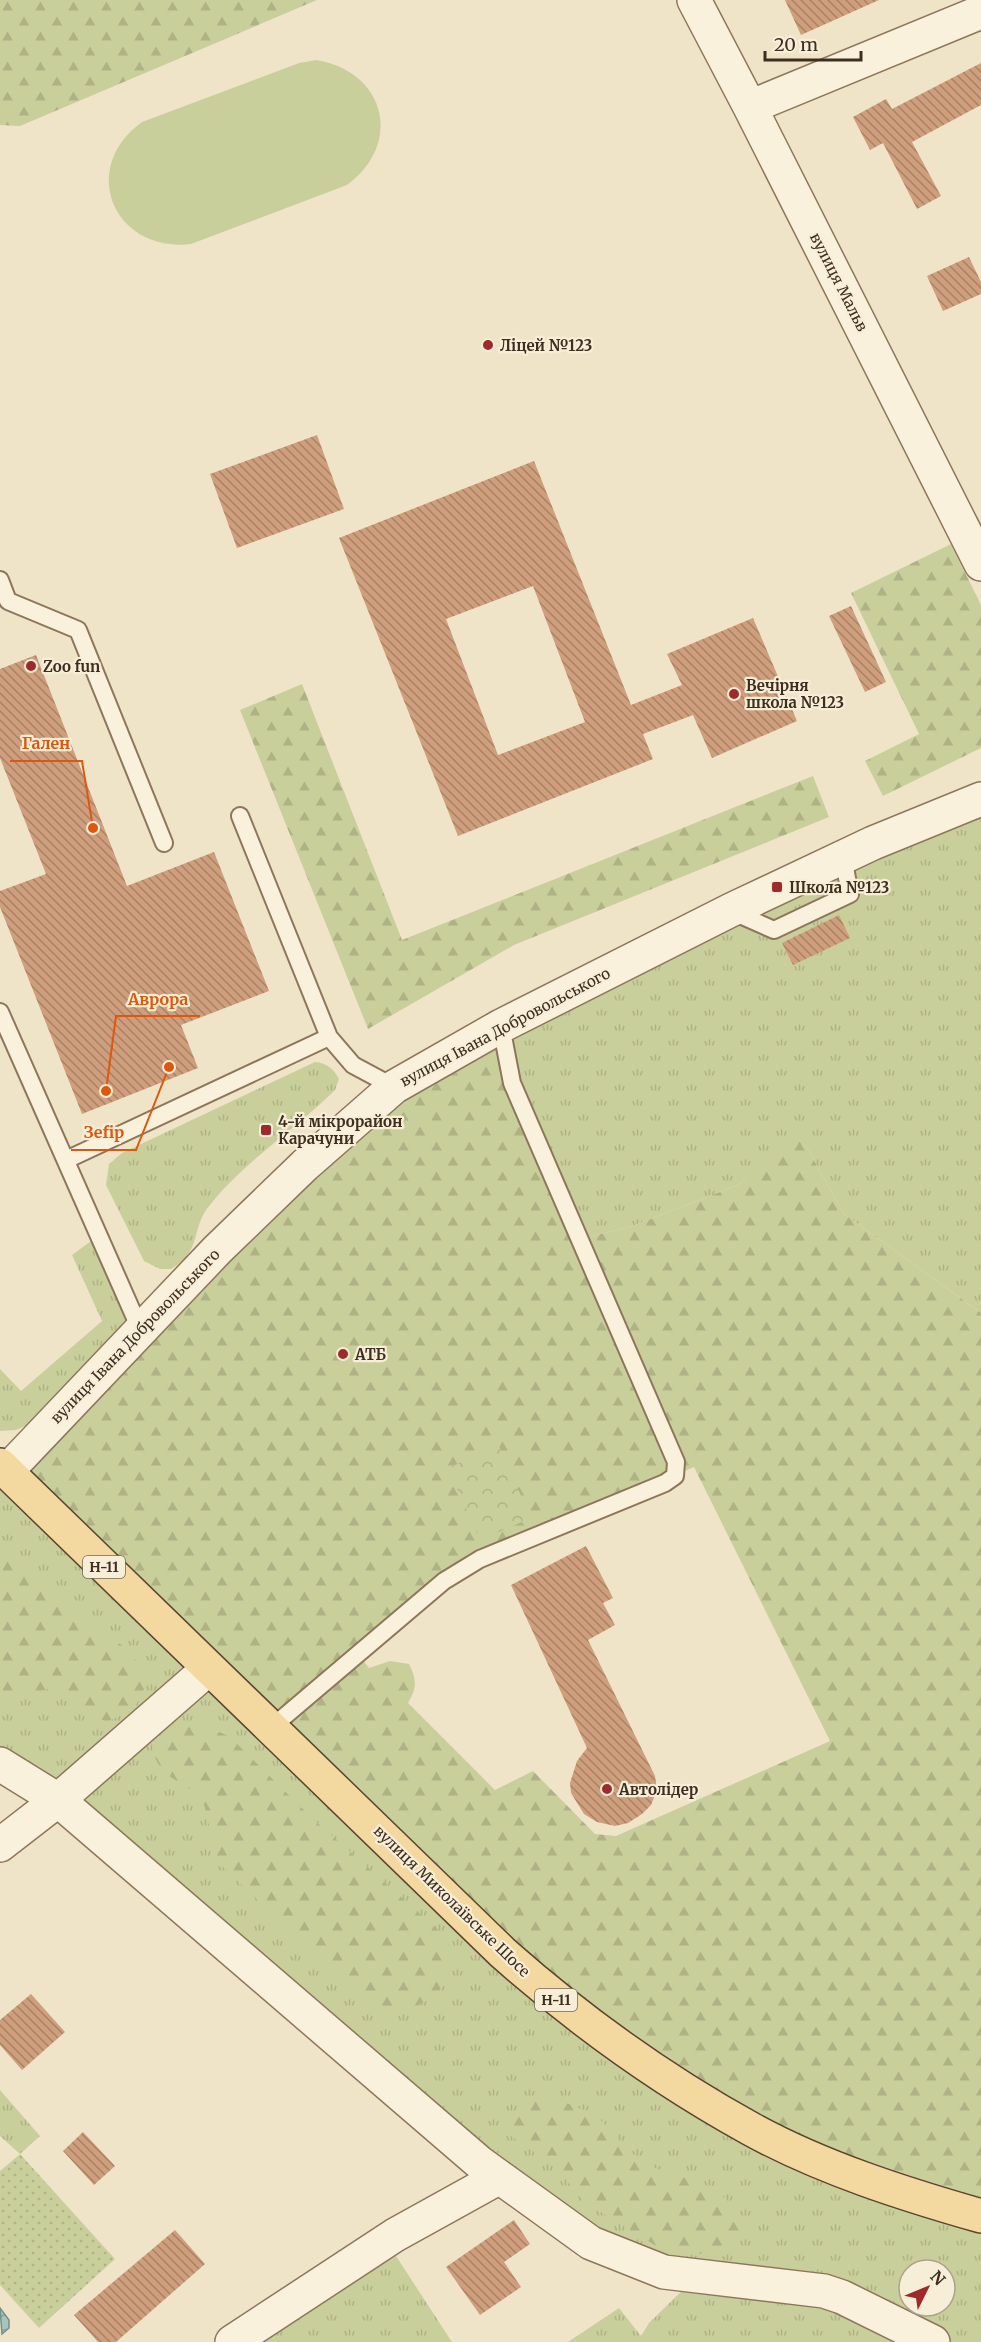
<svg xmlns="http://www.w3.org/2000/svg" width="981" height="2342" font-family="Merriweather,serif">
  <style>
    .grass { fill: url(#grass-tufts); fill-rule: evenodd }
    .forest { fill: url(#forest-firs); fill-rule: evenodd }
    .park { fill: url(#park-crowns) }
    .garden { fill: url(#garden-dots) }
    .pitch { fill: #c9cf9b }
    .water { fill: url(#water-waves); stroke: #6f938a; stroke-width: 1.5 }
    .building { fill: url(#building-back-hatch); fill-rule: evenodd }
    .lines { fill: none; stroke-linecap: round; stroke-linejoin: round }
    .service-casing { stroke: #8d765c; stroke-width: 20 }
    .minor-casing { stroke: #8d765c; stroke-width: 36 }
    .tertiary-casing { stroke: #8d765c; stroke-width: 36 }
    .primary-casing { stroke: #5b4430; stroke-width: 36 }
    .service { stroke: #faf1dc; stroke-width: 16 }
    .minor { stroke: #faf1dc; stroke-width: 33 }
    .tertiary { stroke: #faf1dc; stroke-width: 33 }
    .primary { stroke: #f3d9a0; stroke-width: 33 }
    .poi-dot { fill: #9e2a2b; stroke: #f7eed8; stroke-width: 2 }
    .labels { text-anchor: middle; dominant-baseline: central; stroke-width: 4.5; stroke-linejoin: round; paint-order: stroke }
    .shield { fill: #f7eed8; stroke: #756857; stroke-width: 1.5 }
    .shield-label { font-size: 14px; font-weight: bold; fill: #3d2e20 }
    .street-label { font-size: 15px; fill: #3d2e20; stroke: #f7eed8 }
    .poi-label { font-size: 15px; font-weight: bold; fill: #3d2e20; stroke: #f7eed8; text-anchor: start }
    .leader { fill: none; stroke: #df570d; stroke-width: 2 }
    .callout-dot { fill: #df570d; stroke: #f7eed8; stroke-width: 2 }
    .callout-label { font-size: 16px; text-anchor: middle; font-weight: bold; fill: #df570d; stroke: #f7eed8; stroke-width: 4.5; stroke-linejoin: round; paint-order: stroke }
  </style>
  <defs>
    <pattern id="grass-tufts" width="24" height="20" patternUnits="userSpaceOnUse" patternTransform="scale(1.5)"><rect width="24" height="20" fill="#c9cf9b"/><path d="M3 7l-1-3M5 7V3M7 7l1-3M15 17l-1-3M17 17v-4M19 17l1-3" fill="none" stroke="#aeb285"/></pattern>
    <pattern id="forest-firs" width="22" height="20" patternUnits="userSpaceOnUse" patternTransform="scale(1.5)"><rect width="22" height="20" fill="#c9cf9b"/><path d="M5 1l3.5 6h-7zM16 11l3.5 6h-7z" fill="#aeb285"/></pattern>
    <pattern id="park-crowns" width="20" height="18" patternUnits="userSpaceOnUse" patternTransform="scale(1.5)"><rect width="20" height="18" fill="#c9cf9b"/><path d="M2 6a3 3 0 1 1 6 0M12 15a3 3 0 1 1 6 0" fill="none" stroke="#aeb285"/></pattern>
    <pattern id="garden-dots" width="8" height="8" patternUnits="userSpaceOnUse" patternTransform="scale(1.5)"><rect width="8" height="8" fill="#c9cf9b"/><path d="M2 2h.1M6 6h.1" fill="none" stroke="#aeb285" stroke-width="1.8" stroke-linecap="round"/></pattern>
    <pattern id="water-waves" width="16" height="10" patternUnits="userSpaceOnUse" patternTransform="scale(1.5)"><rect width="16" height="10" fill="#a9c4bc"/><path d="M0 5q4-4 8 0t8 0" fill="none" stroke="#8ba098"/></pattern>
    <pattern id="building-back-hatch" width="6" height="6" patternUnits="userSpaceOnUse" patternTransform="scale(1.5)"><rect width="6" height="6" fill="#cf9f7d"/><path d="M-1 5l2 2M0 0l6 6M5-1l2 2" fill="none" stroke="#a98266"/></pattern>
  </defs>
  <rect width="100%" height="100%" fill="#f0e4c8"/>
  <!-- grass -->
  <path class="grass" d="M981,799v514l-137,-99 -37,-66 -14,-14 -55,51 -108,42 -51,12 -67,-156 -11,-57z
    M315,1062c12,1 19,7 24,17l-4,11c-40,40 -89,70 -125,115 -20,23 -7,46 -39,64h-11l-16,-8 -38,-76 3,-21 13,-11z
    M91,1241l37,84 -96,98 -16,7 -16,1v-62l21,22 81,-70 -30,-66z
    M0,1465l981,751v126h-413l51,-34 22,28 8,-13 46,-45 -69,-19 -626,-495zM909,2270h36v36h-36z
    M0,2090l40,46 -20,18 -20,-18z
    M396,2256l56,86h-195l62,-41z"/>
  <!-- forest -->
  <path class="forest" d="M0,0h317l-297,126 -20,-1z
    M951,544l30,61v143l-98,48 -18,-35 54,-27 -68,-141z
    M302,684l100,256 411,-164 16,41 -315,128 -146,84 -128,-319z
    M501,1026l11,57 67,156 51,-12 108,-42 55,-52 14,15 37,66 137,99v903l-146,-49 -276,-164 -553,-531 299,-307zM694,1467l136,274 -214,95 -21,-2 -62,-63 -38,19 -87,-87c9,-15 9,-23 1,-39l-19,-3 -21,7 -10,-13 121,-96z
    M0,1540l76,74 47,32 17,19 4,24 -10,20 -27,13 -27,-11 -19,-23 -7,-1 -34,10h-20z
    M197,1721l33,16 82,81 134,119c2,7 6,16 6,23 -4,35 -40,58 -74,47l-56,-46 -104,-99 -16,-66c-28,-18 -48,-21 -51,-58l13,-9z
    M538,2098l21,2 37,15 34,37 25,16 59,20 27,26 2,16 -10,16 -18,7 -35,2 -19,-6 -78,-48 -27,-34 -45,-31c0,-21 12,-27 27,-38z"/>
  <!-- park -->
  <path class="park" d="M499,1446l32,72 -51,22 -32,-72z"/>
  <!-- garden -->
  <path class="garden" d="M20,2154l95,105 -76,69 -39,-43v-114z"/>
  <!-- pitch -->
  <path class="pitch" d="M316,60c69,11 88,83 31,125l-156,59c-78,9 -113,-76 -49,-122l157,-59z"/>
  <!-- water -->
  <path class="water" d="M0,2308l9,12v8l-7,6z"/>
  <!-- building -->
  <path class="building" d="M785,0h94l-78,35z
    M981,63v42l-69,37 29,54 -24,13 -34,-66 -13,7 -17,-33 33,-18 6,10z
    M969,257l12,25v12l-38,17 -16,-35z
    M317,435l27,74 -107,39 -27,-74z
    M534,461l97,244 51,-20 -15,-31 86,-36 44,103 -85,37 -19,-43 -50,19 10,25 -195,77 -119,-298zM533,586l52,136 -87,33 -52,-136z
    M851,606l35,76 -21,10 -36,-76z
    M36,655l91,231 87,-34 55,139 -88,34 17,43 -116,46 -82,-207v-16l46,-17 -46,-116v-89z
    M839,915l11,23 -57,27 -11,-22z
    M586,1546l27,52 -10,5 12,22 -27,15 67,136 2,14 -6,15 -9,9 -14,9 -13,3 -18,-4 -13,-8 -13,-21 -1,-10 7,-22 10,-13 -76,-163z
    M31,1994l34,38 -43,38 -22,-25v-25z
    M83,2132l32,34 -21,19 -31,-34z
    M514,2220l16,24 -26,18 17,25 -41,28 -34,-48z
    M175,2230l30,34 -89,78h-18l-24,-27z"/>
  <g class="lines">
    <defs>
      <path id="service" d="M0,580l8,21 70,29 86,213
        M240,816l89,221 24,28 41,22
        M731,911l43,19 76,-36 -7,-37
        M0,1012l140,317
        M66,1160l263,-123
        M272,1727l172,-146 36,-22 185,-76 10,-7 1,-14 -164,-379 -11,-57"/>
      <path id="minor" d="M694,0l56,107 231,457
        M750,107l231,-95
        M0,1764l58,36 422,363 111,80 73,29 160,19 18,6 91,45
        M0,1845l58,-45 150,-131
        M232,2342l163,-107 103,-57"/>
      <path id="tertiary" d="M6,1472l211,-222 88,-85 89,-78 107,-61 230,-116 142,-67 108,-44"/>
      <path id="primary" d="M0,1465l503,488c77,68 159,127 248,176 71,39 153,65 230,87"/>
    </defs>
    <!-- service casing -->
    <use href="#service" class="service-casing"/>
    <!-- minor casing -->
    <use href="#minor" class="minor-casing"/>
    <!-- tertiary casing -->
    <use href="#tertiary" class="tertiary-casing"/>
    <!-- primary casing -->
    <use href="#primary" class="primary-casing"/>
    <!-- service -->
    <use href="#service" class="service"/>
    <!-- minor -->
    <use href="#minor" class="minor"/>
    <!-- tertiary -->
    <use href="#tertiary" class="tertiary"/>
    <!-- primary -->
    <use href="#primary" class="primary"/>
  </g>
  <!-- markers -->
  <g class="poi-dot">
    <circle cx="488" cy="345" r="6"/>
    <circle cx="31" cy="666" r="6"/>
    <circle cx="734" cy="694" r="6"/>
    <rect x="771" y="881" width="12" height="12" rx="3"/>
    <rect x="260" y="1124" width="12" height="12" rx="3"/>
    <circle cx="343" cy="1354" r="6"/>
    <circle cx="607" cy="1789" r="6"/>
  </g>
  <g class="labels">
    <!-- shield labels -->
    <g class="shield">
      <rect x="83" y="1556" width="42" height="22" rx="4.5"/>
      <rect x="535" y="1989" width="42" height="22" rx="4.5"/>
    </g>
    <g class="shield-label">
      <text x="104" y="1567">Н-11</text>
      <text x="556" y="2000">Н-11</text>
    </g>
    <!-- street labels -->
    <g class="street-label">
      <text transform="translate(839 282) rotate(63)">вулиця Мальв</text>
      <text transform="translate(505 1027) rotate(-28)">вулиця Івана Добровольського</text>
      <text transform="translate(135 1336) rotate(-46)">вулиця Івана Добровольського</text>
      <text transform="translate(452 1901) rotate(44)">вулиця Миколаївське Шосе</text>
    </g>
    <!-- poi labels -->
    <g class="poi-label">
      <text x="500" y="345">Ліцей №123</text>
      <text x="43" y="666">Zoo fun</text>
      <text x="746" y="685">Вечірня<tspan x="746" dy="17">школа №123</tspan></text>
      <text x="789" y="887">Школа №123</text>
      <text x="278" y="1121">4-й мікрорайон<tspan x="278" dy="17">Карачуни</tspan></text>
      <text x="355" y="1354">АТБ</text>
      <text x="619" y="1789">Автолідер</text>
    </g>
  </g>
  <!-- callouts -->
  <path class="leader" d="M93 828L82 761H10M106 1091L116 1016H200M169 1067L136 1150H71"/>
  <g class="callout-dot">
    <circle cx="93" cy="828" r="6"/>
    <circle cx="106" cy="1091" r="6"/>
    <circle cx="169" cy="1067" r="6"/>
  </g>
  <g class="callout-label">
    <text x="46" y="749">Гален</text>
    <text x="158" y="1005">Аврора</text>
    <text x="104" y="1138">Зеfір</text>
  </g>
  <!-- north arrow -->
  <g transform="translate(927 2288) rotate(47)"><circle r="28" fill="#f7eed8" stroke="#ada18e" stroke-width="1.5"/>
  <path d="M0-4.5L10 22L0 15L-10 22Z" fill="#9e2a2b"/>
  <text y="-9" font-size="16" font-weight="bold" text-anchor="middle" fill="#3d2e20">N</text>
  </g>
  <!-- scale -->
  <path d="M765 51v9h96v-9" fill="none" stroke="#3d2e20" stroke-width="3"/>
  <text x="774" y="51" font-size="18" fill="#3d2e20" stroke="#f7eed8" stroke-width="4.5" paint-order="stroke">20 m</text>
</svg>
